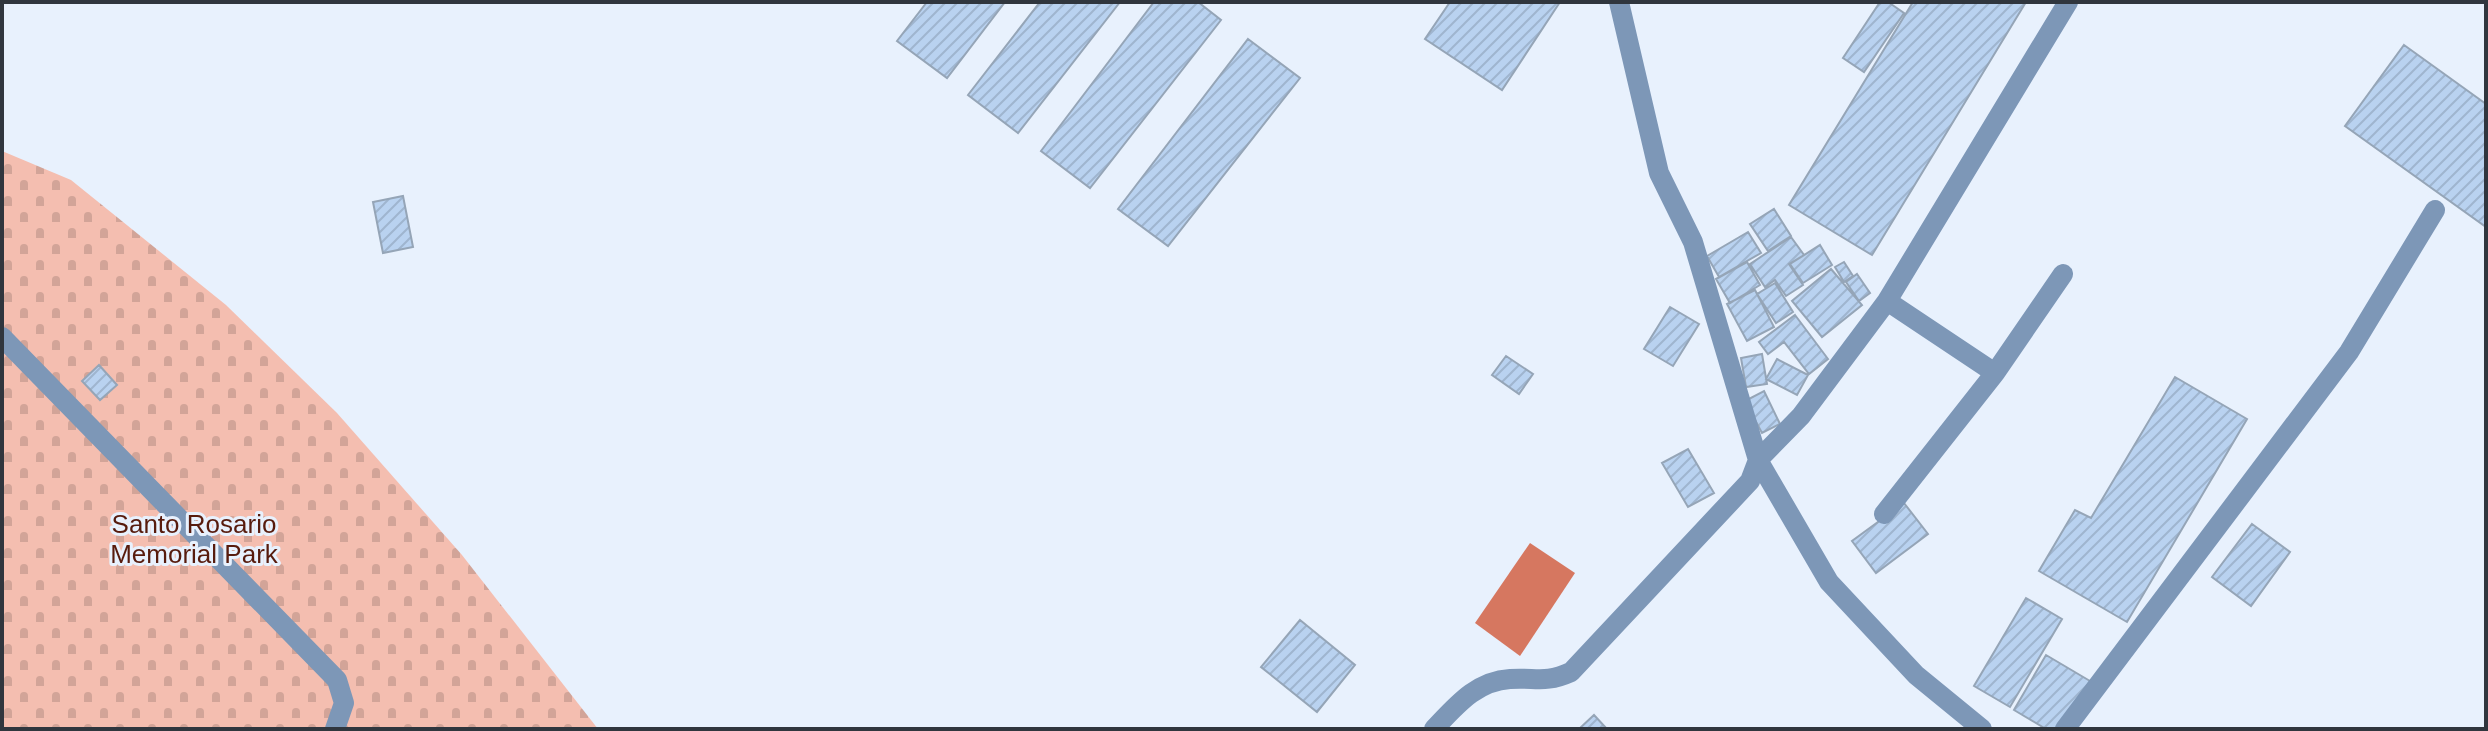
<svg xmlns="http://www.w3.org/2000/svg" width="2488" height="731" font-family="Helvetica,sans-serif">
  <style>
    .cemetery { fill: url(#cemetery-stones) }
    .water { fill: #d67760 }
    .building { fill: url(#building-hatch); stroke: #95a5b7; stroke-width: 2 }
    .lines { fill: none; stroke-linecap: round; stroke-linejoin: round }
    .minor { stroke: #7d97b7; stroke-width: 20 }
    .labels { text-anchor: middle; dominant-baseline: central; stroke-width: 6; stroke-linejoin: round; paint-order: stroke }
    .park-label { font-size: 26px; fill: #571b0d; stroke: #e8f1fd }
  </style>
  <defs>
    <pattern id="cemetery-stones" width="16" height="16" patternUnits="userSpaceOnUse" patternTransform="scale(2)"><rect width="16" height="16" fill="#f4beb0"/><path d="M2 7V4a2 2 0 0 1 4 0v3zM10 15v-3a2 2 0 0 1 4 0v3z" fill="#d2a498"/></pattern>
    <pattern id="building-hatch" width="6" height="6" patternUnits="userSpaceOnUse" patternTransform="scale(2)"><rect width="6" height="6" fill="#b9d2f0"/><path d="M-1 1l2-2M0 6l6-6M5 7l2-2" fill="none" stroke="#9fb5cf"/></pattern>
  </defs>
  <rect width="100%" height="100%" fill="#e8f1fd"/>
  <!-- cemetery -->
  <path class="cemetery" d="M2,151l69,29 155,125 111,108 125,142 136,174h-596z"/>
  <!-- water -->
  <path class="water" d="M1530,543l45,30 -55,83 -45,-33z"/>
  <!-- building -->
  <path class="building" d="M927,2h78l-58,76 -50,-37z
    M1040,2h80l-102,131 -50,-38z
    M1154,2h44l23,18 -131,168 -49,-37z
    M1450,2h110l-58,88 -77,-51z
    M1880,2h8l16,11 -40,59 -21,-14z
    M1913,2h113l-154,253 -83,-50z
    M1248,39l52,39 -132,168 -50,-37z
    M2404,45l82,59v123l-141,-101z
    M403,196l10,51 -30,6 -10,-51z
    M1774,209l17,27 -23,15 -18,-27z
    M1748,232l13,21 -42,24 -12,-21z
    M1791,237l13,18 -15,9 14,21 -17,11 -11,-16 -10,7 -15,-23z
    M1820,245l12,20 -29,18 -13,-19z
    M1747,262l13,23 -30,18 -14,-24z
    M1844,262l9,14 -9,6 -9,-15z
    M1831,269l31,36 -40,32 -30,-36z
    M1857,274l13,19 -11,8 -13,-19z
    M1775,283l18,29 -17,11 -19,-29z
    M1755,290l19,37 -27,14 -20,-37z
    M1670,307l29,17 -26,42 -29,-17z
    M1795,315l33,44 -19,15 -25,-32 -16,12 -9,-12z
    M1762,354l5,30 -21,3 -5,-29z
    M1506,356l27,18 -14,20 -27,-19z
    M1777,359l31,16 -11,20 -31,-16z
    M99,365l18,20 -17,15 -18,-19z
    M2175,377l72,42 -120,203 -88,-51 36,-61 16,8z
    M1764,391l16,33 -18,9 -17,-32z
    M1688,449l26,44 -26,14 -26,-44z
    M1904,503l24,31 -52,39 -24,-32z
    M2252,524l38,28 -39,54 -39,-29z
    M2026,598l36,21 -52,88 -36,-21z
    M1300,620l55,45 -38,47 -56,-45z
    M2046,655l44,26 -28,48h-16l-32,-19z
    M1594,715l13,14h-28z"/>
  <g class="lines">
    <!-- minor -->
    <path class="minor" d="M1619,2l40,171 34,69 65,218 71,122 87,93 66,54
      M2,337l335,343 7,23 -9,26
      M1995,373l68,-99
      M1884,514l111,-141 -108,-72
      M1434,729c22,-23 42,-48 76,-50 26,-2 34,5 61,-7l179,-191 8,-21 43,-44 86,-115 181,-299
      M2065,729l284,-377 86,-142"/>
  </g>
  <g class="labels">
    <!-- park labels -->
    <g class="park-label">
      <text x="194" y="524">Santo Rosario<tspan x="194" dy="30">Memorial Park</tspan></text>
    </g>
  </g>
  <!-- border -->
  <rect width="2488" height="731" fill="none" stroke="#30363e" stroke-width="8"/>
</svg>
